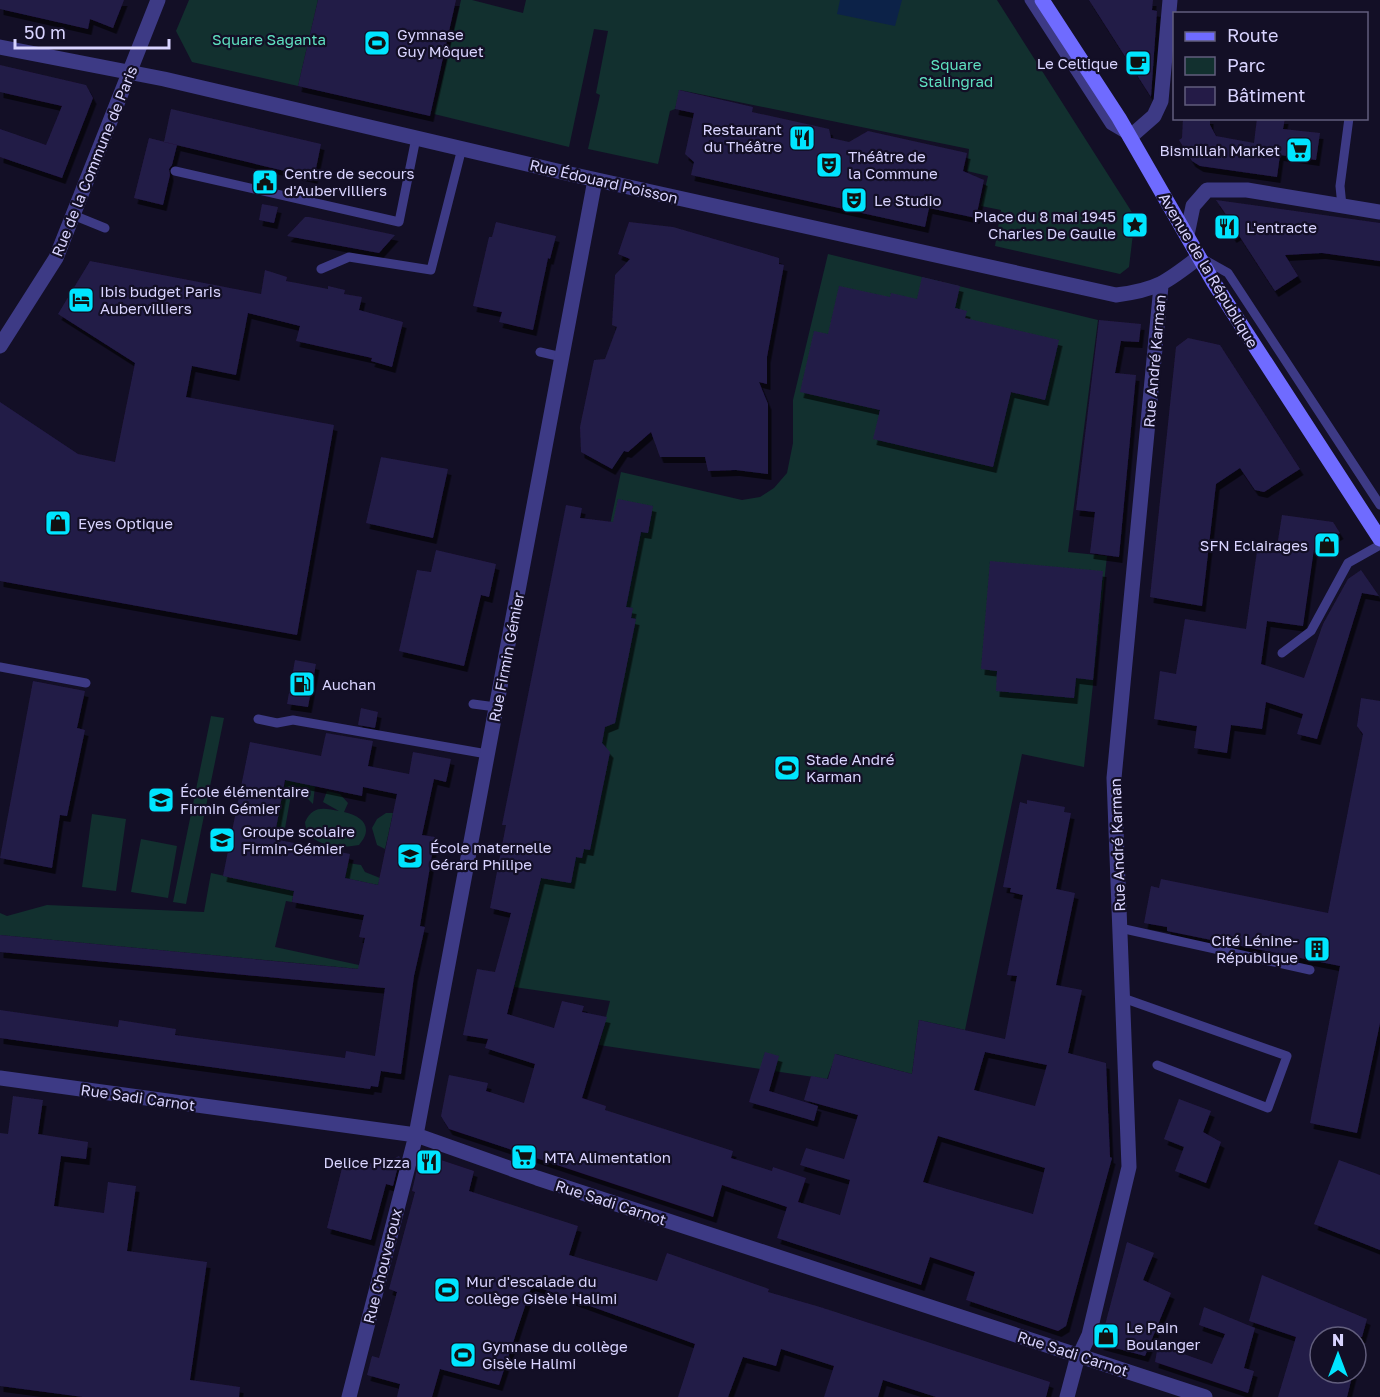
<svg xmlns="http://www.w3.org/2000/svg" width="1380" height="1397" font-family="'Golos Text',sans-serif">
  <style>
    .green { fill: #12302f }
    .water { fill: #0c2248 }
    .building { fill: #241b47; fill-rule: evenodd; filter: url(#shadow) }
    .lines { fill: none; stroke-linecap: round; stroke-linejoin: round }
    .lane { stroke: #3d3a85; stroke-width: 9 }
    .street { stroke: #3d3a85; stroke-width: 15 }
    .secondary { stroke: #6f6bff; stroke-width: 15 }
    .labels { text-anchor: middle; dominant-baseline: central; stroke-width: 4.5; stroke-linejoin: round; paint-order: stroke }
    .poi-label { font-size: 15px; fill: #d9d4ff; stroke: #130f26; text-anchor: start }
    .park-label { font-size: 15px; fill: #5fe0c0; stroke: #130f26 }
    .street-label { font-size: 15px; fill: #d9d4ff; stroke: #130f26 }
  </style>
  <defs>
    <filter id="shadow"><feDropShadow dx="3.5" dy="6" stdDeviation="0" flood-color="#0009"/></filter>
  </defs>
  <rect width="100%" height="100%" fill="#130f26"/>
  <!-- green -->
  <path class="green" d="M189,0h129l-20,86 -106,-24 -16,-31z
    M461,0h11l51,13 3,-13h471l138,217 -6,50 -9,7 -125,-28 6,-36 -20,-4 7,-30 -21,-5 2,-22 -289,-59 -5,19 -5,2 -12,53 -70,-15 12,-54 -4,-2 12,-62 -14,-2 -25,118 -135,-33z
    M828,254l270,66 -30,232 39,4 -23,211 -62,-13 -57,276 -46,-10 -7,54 -76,-20 -9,25 -228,-34 11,-44 -96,-14 107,-515 121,28 18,-3 14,-9 13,-15 6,-30v-43z
    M211,716l13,2 -38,186 -13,-2z
    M287,772l29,6 -3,26 -15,-15h-6l-8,45 -10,3z
    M327,791l13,3 8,9 -4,9c19,4 30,16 15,33 -19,4 -53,1 -54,-23 8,-17 19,-14 34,-11l-16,-9z
    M386,813h7l-8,36 -8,-4 -5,-17 5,-9z
    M92,814l34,5 -10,72 -34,-4z
    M141,839l36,7 -9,52 -37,-6z
    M348,863l13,2 4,7 15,6 -2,7 -33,-7z
    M211,873l83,18 -2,11 -6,-1 -11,46 84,18v4l-359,-34v-22l7,3 40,-11 157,7z"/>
  <!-- water -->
  <path class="water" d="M840,0h62l-7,26 -58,-12z"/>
  <!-- building -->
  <path class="building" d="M0,0h124l-11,28 -23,-9 -2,10 -88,-20z
    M318,0h138l-26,116 -132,-30z
    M1089,0h64l-1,10 5,1 -6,86z
    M0,65l86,20 7,13 -31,80 -62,-21v-28l46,16 16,-39 -62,-14z
    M679,90l74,17 -1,5 77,17 2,9 18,4 19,-11 99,22 -4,18 21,9 -8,38 -47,-10 -4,19 -234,-52 3,-13 -9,-8 9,-41 -19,-4z
    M171,109l150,35 -7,34 -150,-36z
    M1183,118h27v7l6,11 38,7 3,-25h28l-2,11 37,4 -4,27 -36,-5 -3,22 -77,-11 -8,-5 -13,-21 3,-2z
    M149,138l28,7 -5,20 -3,4 1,6 -7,30 -29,-7z
    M1216,200l164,23v38l-58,-8 -37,2 13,21 -23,15 -37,-57 -5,3 -11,-18 5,-3z
    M262,204l16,3 -4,16 -15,-3z
    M305,217h4l86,18 -16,18 -92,-17z
    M496,222l60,14 -6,23 -2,-1 -15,72 -34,-8 3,-10 -29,-6 16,-69h3z
    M629,222l44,5 106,31v6l5,1 -17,92v27l-8,-2 9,22v70l-32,-4 -28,1 -3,-14h-45l-9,-25 -23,20 -4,-1 -12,18 -31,-17 -1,-25 14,-67 11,-1 12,-32 -5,-2 3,-50 15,-16 -12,-5z
    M90,261l171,33 4,-24 22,7 -1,4 42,8v-3l17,4 -1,4 18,3 -3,13 44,12 -11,45 -21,-6 1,-3 -76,-17 4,-15 -52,-13 -12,62 -44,-9 -6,31 148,28 -37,210 -297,-54v-179l78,52 37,8 20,-99 -77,-49z
    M922,277l38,9 -5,22 12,3 -2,7 94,22 -14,60 -34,-8 -18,75 -120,-28 7,-29 -80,-18 14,-61 14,3 11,-48 51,11 1,-4 26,6z
    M1099,320l42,4 -2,18 -18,-1 -6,32 21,2 -17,182 -29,-4 5,-41 -19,-2z
    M1188,338l32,7 80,124 -36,23 -9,-2 -15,-22 -24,16 -14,122 -52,-9 26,-250z
    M381,457l67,12 -15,69 -67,-15z
    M618,499l35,7 -5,27 -7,-1 -15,75 7,1 -2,10 5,1 -21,104 -10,4 -3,16 8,9 -20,98 -6,-1 -2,9 -6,-1 -5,26 -30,-5 -34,136 47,14 8,-27 22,5 -2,6 25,5 -25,81 24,8 -1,4 128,41 -2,7 41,13 1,-4 33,11 -8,24 42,13 10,-35 -50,-15 6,-17 38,11 14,-44 -54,-15 7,-24 17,3 7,-25 77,20 7,-54 86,19 12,-63 -10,-1 16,-80 -13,-3 1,-4 -8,-1 17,-85 7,2v-4l38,7 -1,5 7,1 -15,76 19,4 -19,92 26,5 -14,63 38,10 4,94 2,1 -46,168 -8,5 -92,-31 9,-28 -45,-15 -9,28 -144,-47 10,-31 -65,-22 -9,32 -264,-88 -8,-13 8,-41 39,8 -2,8 38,12 11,-39 -50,-16 3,-9 -25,-4 14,-66 18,3 16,-59 -21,-5 16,-83h-4l64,-320 16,3 -2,10 33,4zM985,1052l62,13 -12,41 -61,-16zM938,1136l107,32 -12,46 -110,-32z
    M1282,515l51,7 7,11 -17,11 -7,-9 -13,91 -36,-5 -6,43 43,14 19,-54 25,-45 13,-9 18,26 -17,-3 -45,146 -20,-5 6,-20 -37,-12 -4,27 -31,-4 -4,28 -33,-5 3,-22 -43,-7 6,-48 16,3 9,-55 61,10 11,-78 19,2z
    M436,550l60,14 -7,33 -8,-2 -17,71 -65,-15 18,-81 14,2z
    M990,561l113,10 -10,109 -17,-2 -2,20 -78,-7 1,-20 -16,-2z
    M295,660l21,4 -8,43 -21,-3z
    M33,681l52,10 -8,37 8,2 -18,86 -7,-1 -8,53 -52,-10z
    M1361,698l19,3v322l-23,110 -47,-10 30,-157 -173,-35v-4l-23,-4 7,-37 8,2 2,-9 167,34 35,-179 -6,-8z
    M361,708l17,4 -3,16 -17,-3z
    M326,733l47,8 -5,25 41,8 4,-22 38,7 -5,23 -12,-3 -12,56 13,2 -15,89 5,1 -11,49 -13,98 -20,-3 -3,16 -7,-1 -1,3 -370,-51v-28l118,17 1,-7 57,9 -1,6 170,23 1,-7 29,5 10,-68 -385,-36v-17l358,34 7,-31 -6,-1 5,-22 -72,-13 2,-11 -71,-15 27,-134 71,14zM285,780l77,16 1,-9 34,7 -19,91 -33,-7 5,-24 -76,-15z
    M765,1052l14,4 -10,35 49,15 -4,15 -65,-19z
    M13,1096l30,4 -5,34 50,8 -2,17 -25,-3 -7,50 50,7 4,-31 28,4 -9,65 80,11 -17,118 50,7 -1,10h-156l-83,-11v-253l8,1z
    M1179,1099l32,12 -8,21 18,10 -15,41 -31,-12 9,-24 -20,-8z
    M345,1156l35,10 19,-10 1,2 -7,28 -7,-2 -15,56 -44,-12z
    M432,1157l42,14 -5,20 109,35 -9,29 88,26 10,-28 102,36 -1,3 52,15 230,75 -4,15h-110l-53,-17 -5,17h-54l10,-31 -53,-17 -5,17 -33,-9 -15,40h-50l17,-53 -163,-59 -33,100 -59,-16 -8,28h-35l3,-13 -33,-9 5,-19 7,2 18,-66 -8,-3 26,-97 -3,-1 6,-26z
    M1339,1160l41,15v75l-66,-26z
    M1127,1242l27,11 -11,27 28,13 -26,63 -45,-12z
    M1262,1275l105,44 -5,18h-42v36h33l-6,24h-69l18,-60 -47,-16z
    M1204,1307l51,21 -11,40 10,3 -6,22 -93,-31 3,-17 54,19 13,-30 -26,-9z"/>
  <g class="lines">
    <!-- lane -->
    <path class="lane" d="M1029,0l81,125 17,10
      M175,171l224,51 17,-84
      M1342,206l-2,-20 9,-68
      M73,215l32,13
      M1203,259l25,14 152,232
      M321,269l28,-12 82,13 31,-122
      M540,352l22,5
      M1282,653l29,-22 37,-68 32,-18
      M0,667l86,16
      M473,704l23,3
      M258,719l19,4 16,-3 194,34
      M1120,928l190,42
      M1123,998l164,58 -19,52 -111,-43"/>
    <!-- street -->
    <path class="street" d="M0,47l164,32 406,95 546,121c41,-5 51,-13 83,-38
      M1130,137l24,-21 7,-15 9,-101
      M1187,235l6,-29 14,-16h40l133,22
      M0,346l56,-88 102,-258
      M0,1078l416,57 121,43 668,219
      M349,1397l67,-262 179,-955
      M1067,1397l9,-34 13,-28 40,-168 -15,-389 47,-492"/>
    <!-- secondary -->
    <path class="secondary" d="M1042,0l77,118 95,165 166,256"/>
  </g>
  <!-- icons -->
  <defs>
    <symbol id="stadium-square" viewBox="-11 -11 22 22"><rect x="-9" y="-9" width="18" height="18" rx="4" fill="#00e5ff" stroke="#130f26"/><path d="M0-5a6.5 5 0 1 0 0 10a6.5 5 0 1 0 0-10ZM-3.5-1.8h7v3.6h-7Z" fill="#111"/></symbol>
    <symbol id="cafe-square" viewBox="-11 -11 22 22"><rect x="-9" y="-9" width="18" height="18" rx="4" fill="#00e5ff" stroke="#130f26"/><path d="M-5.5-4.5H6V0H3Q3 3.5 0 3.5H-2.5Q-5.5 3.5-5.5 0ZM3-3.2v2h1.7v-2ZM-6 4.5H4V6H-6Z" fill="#111"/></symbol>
    <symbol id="restaurant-square" viewBox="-11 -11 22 22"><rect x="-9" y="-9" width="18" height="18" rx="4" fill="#00e5ff" stroke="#130f26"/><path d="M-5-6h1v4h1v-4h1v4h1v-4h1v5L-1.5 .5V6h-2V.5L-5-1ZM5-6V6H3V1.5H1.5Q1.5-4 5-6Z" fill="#111"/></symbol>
    <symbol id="supermarket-square" viewBox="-11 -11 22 22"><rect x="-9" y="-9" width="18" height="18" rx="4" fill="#00e5ff" stroke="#130f26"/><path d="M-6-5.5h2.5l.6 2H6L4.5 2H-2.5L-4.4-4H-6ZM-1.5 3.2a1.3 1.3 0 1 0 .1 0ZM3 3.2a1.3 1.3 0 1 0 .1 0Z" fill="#111"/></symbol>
    <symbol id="theatre-square" viewBox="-11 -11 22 22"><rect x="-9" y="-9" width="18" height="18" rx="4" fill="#00e5ff" stroke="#130f26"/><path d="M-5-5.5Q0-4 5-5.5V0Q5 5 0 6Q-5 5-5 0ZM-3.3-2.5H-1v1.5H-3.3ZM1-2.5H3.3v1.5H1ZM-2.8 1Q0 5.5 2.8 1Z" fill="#111"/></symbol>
    <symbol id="civic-square" viewBox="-11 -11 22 22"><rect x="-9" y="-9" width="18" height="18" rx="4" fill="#00e5ff" stroke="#130f26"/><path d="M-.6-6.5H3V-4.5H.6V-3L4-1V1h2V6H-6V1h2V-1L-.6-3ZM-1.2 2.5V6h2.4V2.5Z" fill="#111"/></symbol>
    <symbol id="sight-square" viewBox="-11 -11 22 22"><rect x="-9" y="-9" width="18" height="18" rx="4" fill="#00e5ff" stroke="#130f26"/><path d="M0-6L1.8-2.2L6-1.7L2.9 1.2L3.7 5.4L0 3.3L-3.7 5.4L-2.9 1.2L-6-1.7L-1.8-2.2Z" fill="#111"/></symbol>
    <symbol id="hotel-square" viewBox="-11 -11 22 22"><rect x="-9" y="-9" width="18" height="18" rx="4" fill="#00e5ff" stroke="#130f26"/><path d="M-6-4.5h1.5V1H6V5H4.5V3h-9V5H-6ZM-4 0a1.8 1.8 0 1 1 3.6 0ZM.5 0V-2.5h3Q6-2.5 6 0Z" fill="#111"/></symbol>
    <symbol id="shop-square" viewBox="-11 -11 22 22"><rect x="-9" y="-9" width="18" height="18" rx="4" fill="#00e5ff" stroke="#130f26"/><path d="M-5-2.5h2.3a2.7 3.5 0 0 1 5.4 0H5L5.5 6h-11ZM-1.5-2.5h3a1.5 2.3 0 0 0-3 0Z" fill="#111"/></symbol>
    <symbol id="fuel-square" viewBox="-11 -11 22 22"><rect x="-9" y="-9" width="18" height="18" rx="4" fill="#00e5ff" stroke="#130f26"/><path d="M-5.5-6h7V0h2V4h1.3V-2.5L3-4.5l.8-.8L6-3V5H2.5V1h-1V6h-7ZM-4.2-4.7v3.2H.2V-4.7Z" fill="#111"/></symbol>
    <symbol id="school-square" viewBox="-11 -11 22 22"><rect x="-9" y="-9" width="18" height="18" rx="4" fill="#00e5ff" stroke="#130f26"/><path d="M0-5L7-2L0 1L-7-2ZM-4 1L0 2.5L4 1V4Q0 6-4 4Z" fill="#111"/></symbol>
    <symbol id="building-square" viewBox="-11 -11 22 22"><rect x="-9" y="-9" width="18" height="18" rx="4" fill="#00e5ff" stroke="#130f26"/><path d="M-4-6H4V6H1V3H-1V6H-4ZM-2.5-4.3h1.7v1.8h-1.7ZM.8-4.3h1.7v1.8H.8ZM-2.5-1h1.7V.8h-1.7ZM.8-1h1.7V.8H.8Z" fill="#111"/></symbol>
  </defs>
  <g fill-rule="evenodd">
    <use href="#stadium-square" x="362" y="28" width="30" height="30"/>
    <use href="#cafe-square" x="1123" y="48" width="30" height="30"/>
    <use href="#restaurant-square" x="787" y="123" width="30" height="30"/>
    <use href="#supermarket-square" x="1284" y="135" width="30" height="30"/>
    <use href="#theatre-square" x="814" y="150" width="30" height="30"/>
    <use href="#civic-square" x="250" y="167" width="30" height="30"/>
    <use href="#theatre-square" x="839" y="185" width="30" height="30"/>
    <use href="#sight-square" x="1120" y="210" width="30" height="30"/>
    <use href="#restaurant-square" x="1212" y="212" width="30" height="30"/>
    <use href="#hotel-square" x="66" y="285" width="30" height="30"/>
    <use href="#shop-square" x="43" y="508" width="30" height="30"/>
    <use href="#shop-square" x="1312" y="530" width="30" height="30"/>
    <use href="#fuel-square" x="287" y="669" width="30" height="30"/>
    <use href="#stadium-square" x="772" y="753" width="30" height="30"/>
    <use href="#school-square" x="146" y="785" width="30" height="30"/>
    <use href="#school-square" x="207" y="825" width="30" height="30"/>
    <use href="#school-square" x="395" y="841" width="30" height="30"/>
    <use href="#building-square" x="1302" y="934" width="30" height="30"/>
    <use href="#supermarket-square" x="509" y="1142" width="30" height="30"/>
    <use href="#restaurant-square" x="414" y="1147" width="30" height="30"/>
    <use href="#stadium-square" x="432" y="1275" width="30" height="30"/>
    <use href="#shop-square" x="1091" y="1321" width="30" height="30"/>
    <use href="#stadium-square" x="448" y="1340" width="30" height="30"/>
  </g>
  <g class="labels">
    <!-- poi labels -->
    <g class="poi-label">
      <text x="397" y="34">Gymnase<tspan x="397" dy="17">Guy Môquet</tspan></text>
      <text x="1118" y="63" text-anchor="end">Le Celtique</text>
      <text x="782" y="129" text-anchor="end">Restaurant<tspan x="782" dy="17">du Théâtre</tspan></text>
      <text x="1280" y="150" text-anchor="end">Bismillah Market</text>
      <text x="848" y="156">Théâtre de<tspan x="848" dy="17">la Commune</tspan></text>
      <text x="284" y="173">Centre de secours<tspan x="284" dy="17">d'Aubervilliers</tspan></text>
      <text x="874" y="200">Le Studio</text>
      <text x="1116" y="216" text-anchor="end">Place du 8 mai 1945<tspan x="1116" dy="17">Charles De Gaulle</tspan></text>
      <text x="1246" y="227">L'entracte</text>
      <text x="100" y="291">Ibis budget Paris<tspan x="100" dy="17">Aubervilliers</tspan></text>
      <text x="78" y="523">Eyes Optique</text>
      <text x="1308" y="545" text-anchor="end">SFN Eclairages</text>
      <text x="322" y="684">Auchan</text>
      <text x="806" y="759">Stade André<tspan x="806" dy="17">Karman</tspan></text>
      <text x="180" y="791">École élémentaire<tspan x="180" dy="17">Firmin Gémier</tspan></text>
      <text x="242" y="831">Groupe scolaire<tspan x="242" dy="17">Firmin-Gémier</tspan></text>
      <text x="430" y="847">École maternelle<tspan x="430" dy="17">Gérard Philipe</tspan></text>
      <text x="1298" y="940" text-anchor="end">Cité Lénine-<tspan x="1298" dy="17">République</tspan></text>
      <text x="544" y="1157">MTA Alimentation</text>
      <text x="410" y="1162" text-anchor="end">Delice Pizza</text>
      <text x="466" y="1281">Mur d'escalade du<tspan x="466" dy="17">collège Gisèle Halimi</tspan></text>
      <text x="1126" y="1327">Le Pain<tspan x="1126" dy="17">Boulanger</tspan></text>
      <text x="482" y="1346">Gymnase du collège<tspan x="482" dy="17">Gisèle Halimi</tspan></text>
    </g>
    <!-- park labels -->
    <g class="park-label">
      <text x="269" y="39">Square Saganta</text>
      <text x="956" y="64">Square<tspan x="956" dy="17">Stalingrad</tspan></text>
    </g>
    <!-- street labels -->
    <g class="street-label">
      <text transform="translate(94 161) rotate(-68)">Rue de la Commune de Paris</text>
      <text transform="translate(604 181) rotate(13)">Rue Édouard Poisson</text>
      <text transform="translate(1209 270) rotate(59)">Avenue de la République</text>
      <text transform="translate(1154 361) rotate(-85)">Rue André Karman</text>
      <text transform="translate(506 657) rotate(-79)">Rue Firmin Gémier</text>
      <text transform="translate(1117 845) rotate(-92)">Rue André Karman</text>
      <text transform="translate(138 1097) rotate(8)">Rue Sadi Carnot</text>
      <text transform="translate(611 1202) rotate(18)">Rue Sadi Carnot</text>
      <text transform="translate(382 1266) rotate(-76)">Rue Chouveroux</text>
      <text transform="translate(1073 1353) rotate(18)">Rue Sadi Carnot</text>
    </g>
  </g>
  <!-- legend -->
  <rect x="1173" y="12" width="195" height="108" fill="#130f26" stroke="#625e7d" stroke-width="1.5"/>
  <rect x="1185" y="32" width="30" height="9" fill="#6f6bff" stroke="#625e7d" stroke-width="1.5"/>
  <text x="1227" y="42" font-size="18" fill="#d9d4ff">Route</text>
  <rect x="1185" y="57" width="30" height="18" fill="#12302f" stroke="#625e7d" stroke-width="1.5"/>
  <text x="1227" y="72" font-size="18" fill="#d9d4ff">Parc</text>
  <rect x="1185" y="87" width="30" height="18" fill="#241b47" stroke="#625e7d" stroke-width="1.5"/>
  <text x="1227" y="102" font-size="18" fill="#d9d4ff">Bâtiment</text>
  <!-- north arrow -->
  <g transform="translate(1338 1355)"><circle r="28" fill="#130f26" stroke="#625e7d" stroke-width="1.5"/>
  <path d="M0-4.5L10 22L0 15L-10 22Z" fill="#00e5ff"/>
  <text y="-9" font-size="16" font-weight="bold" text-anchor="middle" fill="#d9d4ff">N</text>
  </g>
  <!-- scale -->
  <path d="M15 39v9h154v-9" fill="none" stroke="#d9d4ff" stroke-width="3"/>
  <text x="24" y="39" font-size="18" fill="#d9d4ff" stroke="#130f26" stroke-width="4.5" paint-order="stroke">50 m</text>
</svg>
